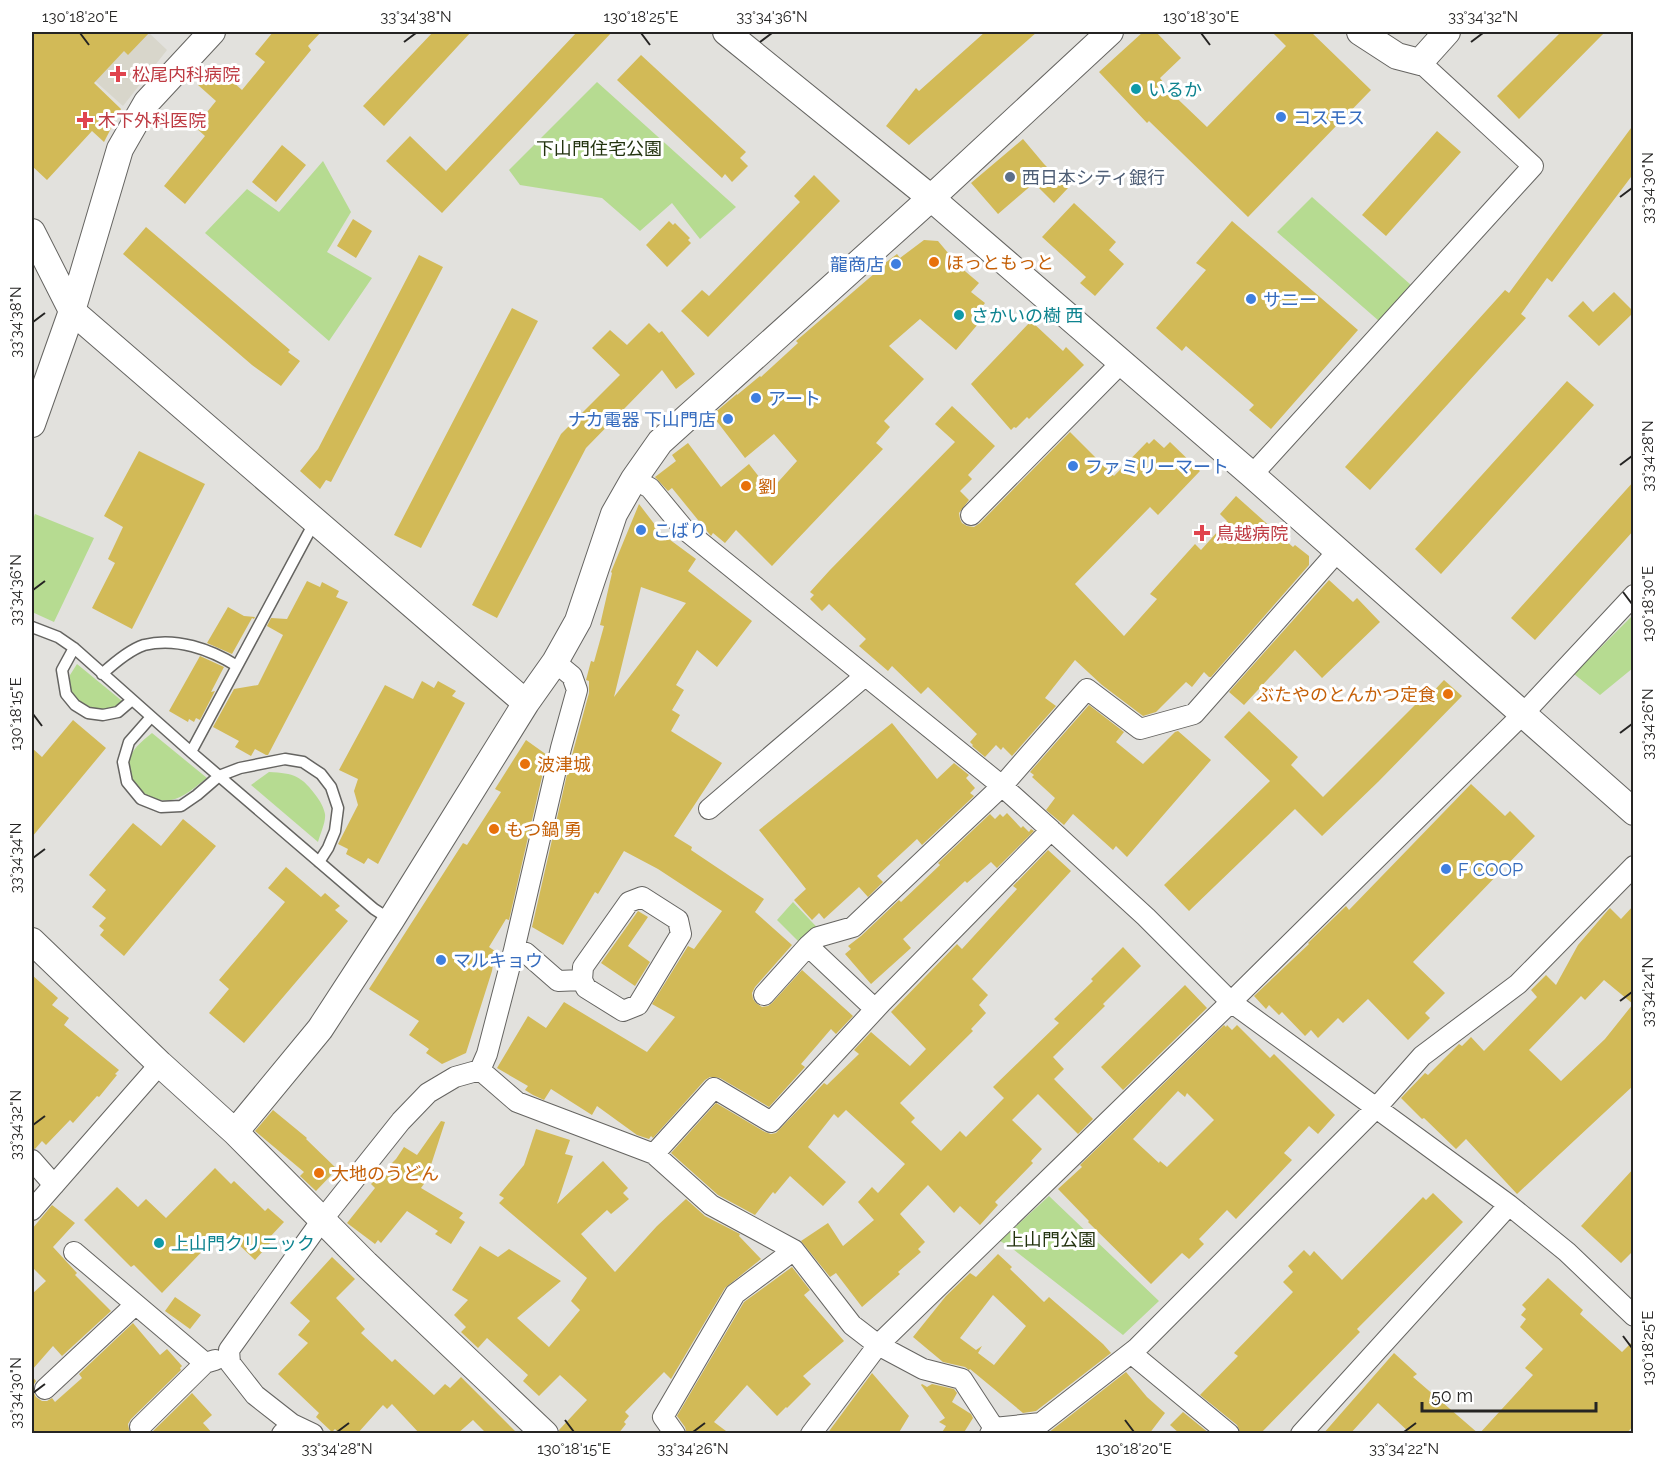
<svg xmlns="http://www.w3.org/2000/svg" width="1665" height="1465" font-family="Raleway,'Noto Sans JP',sans-serif">
  <style>
    .built { fill: #d8d6cb }
    .green { fill: #b6db91 }
    .building { fill: #d2ba57; fill-rule: evenodd }
    .lines { fill: none; stroke-linecap: round; stroke-linejoin: round }
    .service-casing { stroke: #656461; stroke-width: 13 }
    .minor-casing { stroke: #656461; stroke-width: 22 }
    .tertiary-casing { stroke: #656461; stroke-width: 28 }
    .service { stroke: #fff; stroke-width: 10 }
    .minor { stroke: #fff; stroke-width: 20 }
    .tertiary { stroke: #fff; stroke-width: 26 }
    .ticks { fill: none; stroke: #252423; stroke-width: 2 }
    .health-dot { fill: #e0444e; stroke: #fff; stroke-width: 2 }
    .culture-dot { fill: #0f9aa8; stroke: #fff; stroke-width: 2 }
    .shop-dot { fill: #3f7fe0; stroke: #fff; stroke-width: 2 }
    .service-dot { fill: #5c6f8a; stroke: #fff; stroke-width: 2 }
    .food-dot { fill: #e8710a; stroke: #fff; stroke-width: 2 }
    .labels { text-anchor: middle; dominant-baseline: central; stroke-width: 6; stroke-linejoin: round; paint-order: stroke }
    .health-label { font-size: 18px; fill: #be3a42; stroke: #fff; text-anchor: start }
    .culture-label { font-size: 18px; fill: #0d838f; stroke: #fff; text-anchor: start }
    .shop-label { font-size: 18px; fill: #366cbe; stroke: #fff; text-anchor: start }
    .park-label { font-size: 18px; fill: #23330f; stroke: #fff }
    .service-label { font-size: 18px; fill: #4e5e75; stroke: #fff; text-anchor: start }
    .food-label { font-size: 18px; fill: #c56008; stroke: #fff; text-anchor: start }
    .neatline { fill: none; stroke: #252423; stroke-width: 2 }
    .ticks-label { font-size: 15px; text-anchor: middle; fill: #252423 }
  </style>
  <rect width="100%" height="100%" fill="#e2e1dd"/>
  <!-- built -->
  <path class="built" d="M32,32h116l19,18 -44,56 -57,-51 -34,39z"/>
  <!-- green -->
  <path class="green" d="M597,82l139,125 -36,32 -28,-36 -32,28 -38,-33 -82,-13 -11,-15z
    M323,161l28,51 -24,40 45,26 -43,63 -124,-108 42,-44 32,23z
    M1312,197l99,88 -32,36 -102,-89z
    M35,514l59,24 -40,84 -22,-10v-90z
    M1633,615v53l-33,27 -26,-21z
    M77,664l50,41c-25,7 -35,5 -57,-7v-23z
    M152,733l55,45c-11,8 -23,20 -36,22 -18,4 -44,-14 -43,-34 1,-15 13,-24 24,-33z
    M269,772c25,1 33,4 48,25 3,4 7,11 8,17 1,8 -5,20 -7,28l-67,-57z
    M793,902l36,38 -17,15 -35,-35z
    M1049,1196l110,105 -36,34 -114,-89 -9,-5z"/>
  <!-- building -->
  <path class="building" d="M32,32h118l-22,23 -4,-4 -30,32 27,26 -17,33 -12,-11 -45,49 -15,-14z
    M273,32h48l-13,14 3,4 -126,154 -21,-18 41,-50 -10,-9 21,-26 -18,-16 17,-19 27,24 23,-28 -10,-8z
    M433,32h38l-87,94 -21,-20z
    M577,32h35l-170,181 -56,-52 24,-25 36,35z
    M985,32h52l-128,113 -23,-19 30,-38 3,3z
    M1143,32h13l25,26 -21,20 3,4 -1,2 45,43 79,-81 -14,-14h39l60,58 -123,127 -99,-96 -2,2 -48,-51z
    M1561,32h44l-86,87 -22,-23z
    M641,55l105,97 -6,6 8,8 -16,16 -7,-8 -3,4 -105,-98z
    M1634,124v49l-82,109 -5,-4 -26,36 5,4 -156,172 -25,-23 160,-177 4,3z
    M1437,131l24,21 -75,84 -24,-21z
    M1023,139l21,25 24,24 -14,15 -20,-20 -36,31 -27,-31z
    M282,145l24,20 -30,37 -24,-20z
    M814,175l26,26 -132,136 -27,-26 21,-21 7,6 91,-94 -6,-6z
    M1074,203l42,39 -7,8 15,14 -29,32 -15,-13 6,-6 -44,-40z
    M353,219l19,12 -16,27 -19,-12z
    M669,221l4,4 2,-2 15,15 -2,2 3,3 -24,24 -21,-22z
    M1232,221l126,109 -87,99 -22,-19 5,-5 -68,-59 -4,5 -26,-23 50,-58 -10,-7z
    M146,227l144,123 -2,2 12,9 -19,25 -29,-21 -129,-111z
    M924,240l14,1 21,25 20,17 -8,9 14,11 -7,9 6,5 -28,33 -36,-31 -31,27 35,33 -40,42 6,6 -14,16 7,6 -111,117 -36,-36 -11,13 -12,-10 -2,3 -39,-48 -4,3 -13,-14 21,-16 -4,-6 16,-12 33,44 28,-23 21,27 27,-30 -23,-27 -29,24 -33,-43 25,-21v1l23,-19 1,1 37,-34 -2,-2 86,-74 -1,-1 16,-12 3,4z
    M419,255l24,12 -112,215 -5,-2 -6,9 -20,-18 18,-22z
    M1614,292l20,20 -35,34 -31,-30 15,-15 10,11z
    M512,308l26,13 -117,227 -27,-13z
    M1031,321l32,30 3,-4 18,18 -55,54 -2,-2 -11,11 -2,-1 -3,3 -40,-46z
    M649,323l10,10 3,-2 33,43 -19,15 -14,-19 -76,78 -89,170 -25,-13 89,-171 59,-59 -28,-27 18,-18 17,15z
    M1567,381l27,24 -153,169 -26,-25z
    M952,406l43,40 -27,29 4,4 -12,12 9,9 -10,13 1,6 2,4 5,3 7,1 6,-4 90,-91 44,44 33,-34 2,2 5,-5 10,9 6,-6 30,29 -42,44 -8,-8 -75,77 49,52 33,-37 -7,-5 45,-50 6,6 26,-29 -7,-7 16,-18 57,51 2,-2 14,11v9l-98,112h-2l-5,-5 -12,15 -6,-5 -30,30 -13,4 -41,-31 -27,-25 -30,38 11,8 -44,50 -9,-9 -2,3 -5,-5 -11,12 -13,-11 1,-1 -3,-3 7,-8 -49,-47 -7,7 -29,-28 -4,5 -29,-25 7,-7 -37,-35 -7,7 -12,-12 4,-4 -4,-3 20,-22 125,-128 -20,-18z
    M139,451l66,33 -73,145 -40,-21 23,-45 -7,-4 15,-32 -19,-11z
    M1634,481v49l-99,110 -24,-22z
    M639,504l23,30 34,25 -8,12 64,50 -35,46 -20,-17 -21,35 8,5 -12,20 8,5 -9,16 51,32 -48,73 18,11 -1,3 73,49 -9,13 37,33 -37,42 -3,6 1,6 3,4 6,4 6,-1 4,-3 30,-33 51,46 -17,18 -5,-5 -30,35 4,3 -36,40 -49,-29 -10,-1 -5,3 -52,58 -2,-2 -2,3 -12,-4 -40,-29 -5,9 -41,-26 -7,11 -11,-5 -8,-5 3,-4 -31,-18 31,-52 18,12 18,-26 83,50 28,-35 -23,-13 36,-58 6,3 28,-38 -64,-42 -34,-18 -26,43 -3,-2 -32,53 -31,-18 36,-157 21,-77v-12l-3,-1 5,-19 3,1 10,-36 -4,-1 12,-52 -1,-1zM641,587l45,16 -72,94z
    M1329,580l24,22 4,-4 23,24 -58,56 -27,-28 -51,55 -15,-13z
    M307,581l13,6 2,-5 17,9 -3,6 12,5 -80,153h-2l-11,-6 -4,7 -16,-9 4,-6 -26,-14 21,-38 24,-4 25,-50 -16,-9 4,-8 16,1z
    M228,607l16,9 11,1 -1,2 -2,-1 -20,36 -25,-11z
    M200,656l24,11 -13,25 4,-1 -15,29 -4,-2 -2,4 -5,-3 -1,3 -19,-11z
    M1444,680l18,16 -83,85 -57,55 -27,-27 -106,102 -25,-26 106,-104 -46,-44 25,-26 49,46 -7,8 32,32 103,-103 3,2z
    M422,681l12,7 4,-7 18,10 -4,5 13,7 -87,161 -10,-6 -4,6 -18,-10 2,-5 -10,-5 20,-39 -4,-14 4,-12 -19,-9 46,-85 28,14z
    M1089,705l35,27 -8,10 27,22 32,-32 3,-1 33,29 -84,97 -11,-11 -3,4 -40,-36 -9,11 -18,-15 9,-12 -23,-21 2,-2 -4,-3z
    M73,720l33,28 -74,89v-89l10,9z
    M892,723l45,56 17,-16 15,12 -3,3 9,10 -5,5 4,3 -52,49 -5,-6 -40,37 6,6 -15,15 -9,-10 -35,32 -5,-6 -7,7 -18,-20 12,-11 -47,-59z
    M526,740l21,15 -38,165 -3,-1 -17,28 6,4 -3,20 -26,82 -24,11 -16,-11 3,-4 -20,-14 10,-14 -50,-32 94,-146 4,2 34,-53 -6,-3z
    M1471,784l34,32 5,-5 25,25 -122,126 32,31 -20,20 5,5 -22,22 -40,-41 -25,24 -5,-5 -20,20 -7,-8 -6,6 -23,-24 -3,3 -10,-10 -3,4 -12,-13 55,-52 -1,-1 38,-37 3,4z
    M1007,813l14,15 2,-2 6,6 2,-3 3,2 -37,37 -6,-6 -24,21 -2,-2 -62,58 8,9 -40,36 -26,-30 6,-5 -3,-3 13,-10 38,-36 2,2 39,-37 -2,-2 52,-49 5,5 5,-5 3,3z
    M183,819l33,27 -92,110 -24,-21 4,-5 -5,-4 7,-8 -14,-11 14,-17 -17,-15 44,-52 28,23z
    M1048,850l23,21 -99,108 16,16 -9,10 7,8 -15,16 2,2 -73,72 15,15 -4,4 30,29 19,-20 6,6 38,-39 -11,-11 66,-64 -5,-4 39,-38 -2,-2 32,-32 18,19 -38,38 2,2 -52,51 11,12 -10,10 39,40 -15,15 -40,-40 -26,26 30,29 -11,12 2,2 -38,39 3,3 -18,20 -20,-19 -6,7 -26,-28 -28,29 25,28 -7,7 3,3 -23,20 2,2 -38,33 -26,-34 -6,4 -29,-36 27,-18 15,23 31,-26 -16,-18 14,-15 6,6 27,-29 -59,-54 -8,8 -4,-4 -26,33 38,35 -23,24 -33,-30 -15,18 -2,-2 -18,23 -37,-20 -47,-42 45,-50 49,29 6,2 5,-1 48,-50 3,2 32,-31 -5,-4 17,-18 39,34 16,-17 -35,-37 66,-68 5,5 55,-60 -4,-3z
    M286,867l35,30 4,-4 15,13 -5,4 13,11 -104,122 -35,-30 20,-24 -10,-9 66,-78 -17,-14z
    M1634,905v180l-117,109 -51,-55 -10,10 -32,-31 -2,1 -21,-21 24,-25 3,2 31,-31 3,2 9,-9 13,14 53,-54 -6,-7 15,-15 10,10 22,-40 30,-35 2,-2 11,11zM1604,980l29,24 -28,35 -44,42 -32,-31 52,-54 4,4z
    M638,911l10,6 -20,29 22,16 -15,24 -34,-23z
    M32,975l26,23 -6,7 17,13 -5,7 55,45 -4,4 2,1 -18,22 -2,-1 -24,27 -3,-3 -24,25 -4,-4 -7,8 -3,-1z
    M1185,985l22,23 -84,82 -22,-23z
    M1224,1025l2,2 1,-2 5,5 5,-5 33,33 4,-4 61,61 -17,19 -9,-8 -25,27 8,7 -56,59 -9,-9 -28,29 5,5 -15,15 -7,-6 -31,31 -63,-62 1,-1 -31,-32 24,-22 -2,-2zM1178,1091l7,6 2,-4 27,27 -47,47 -7,-6 -1,2 -26,-24z
    M273,1110l34,28 -1,1 31,30 -21,22 -16,-15 4,-4 -49,-41z
    M441,1121l4,1 -15,46 4,2 -13,18 42,25 -4,5 6,4 -14,22 -16,-10 3,-3 -31,-20 -26,32 -3,-3 -3,4 -28,-21 28,-35 -4,-4 25,-25 8,-12 13,8z
    M536,1129l34,11 -5,14 8,2 -16,48 46,-43 25,27 -5,5 6,6 -18,15 -4,-4 -26,24 34,38 42,-46 29,-27 19,17 35,18 -1,2 22,23 -36,29 -54,91 -7,-7 -39,40 4,4 -5,6 2,2 -8,10h-58l-1,-4 28,-30 -27,-25 -21,21 -16,-15 5,-6 -41,-37 -9,10 -17,-16 5,-5 -12,-12 14,-15 -16,-10 28,-44 18,11 11,-8 52,32 -44,37 32,29 31,-37 -9,-9 16,-23 -88,-75 5,-5 -5,-3 25,-30z
    M215,1168l16,16 3,-3 31,30 3,-3 16,14 -15,16 3,3 -17,19 -19,-18 -7,9 -14,-13 -53,55 -28,-28 -3,2 -47,-47 33,-33 21,20 8,-8 20,19z
    M1634,1168v82l-13,13 -40,-37z
    M1433,1193l30,29 -106,107 3,3 -100,102h-19l-4,-9 -37,-30 38,-39 -4,-3 59,-61 -10,-10 10,-10 -5,-6 16,-16 6,6 4,-5 28,29 81,-83 3,3z
    M52,1205l23,18 -22,24 24,26 -2,2 36,36 -49,45 -9,-10 -21,24v-76l14,-13 -14,-14v-38z
    M998,1254l14,13 -2,2 34,33 5,-5 54,47 8,9 -75,58 -13,2 -53,-44 -1,1 -4,-3 -22,-5 -30,-25 33,-41 24,-23 6,4zM993,1295l33,31 -32,39 -16,-12 4,-7 -6,4 -16,-12z
    M332,1257l23,22 -19,19 29,31 -4,4 31,29 3,-3 39,36 11,-11 5,4 11,-11 57,57h-31l-14,-14 -16,14h-37l-28,-30 -5,5 -4,-4 -26,29h-17l-5,-5 -3,3 -16,-15 3,-4 -41,-39 30,-31 -10,-8 12,-14 -20,-18z
    M792,1267l18,23 -6,5 40,46 -41,35 8,8 -24,24 -1,-1 -9,9 -30,-31 -33,37 16,12h-43l-2,-7 -8,-11 67,-114z
    M1548,1278l35,32 -3,4 42,38 12,-12v85l-8,9h-147l54,-59 -8,-7 18,-19 -23,-22 6,-8 -5,-4 5,-6 -4,-4z
    M175,1297l26,18 -11,14 -25,-18z
    M133,1323l27,32 7,-6 15,17 -2,2 1,2 -50,49 -3,5 2,10h-98v-58l4,5 -3,5v5l3,6 6,4h5l5,-3 3,4 27,-24 -3,-4z
    M1394,1353l23,21 -4,3 66,57h-68l-33,-31 -28,31h-27z
    M1126,1372l21,25 18,16 -16,21 -101,-1z
    M872,1373l37,43 -11,18h-71z
    M922,1384l5,3 5,-3 22,5 3,4 -5,9 19,12 2,4 -10,16h-22l5,-8 -7,-4 6,-4 -24,-33z
    M192,1393l20,22 -9,8 10,11h-63z
    M1183,1412l27,22h-30l-10,-9z"/>
  <g class="lines">
    <defs>
      <path id="service" d="M32,627l26,10 16,11 117,104 183,157 17,11
        M74,648l-12,22 4,24 9,11 13,8 15,2 15,-3 14,-12
        M102,674c12,-11 27,-24 42,-29 32,-8 66,4 93,21
        M151,717l-22,25 -6,20 4,20 14,17 20,8 20,-1 16,-11 22,-19 21,-8 45,-9 18,3 18,12 10,13 7,21 -3,23 -7,17 -9,14
        M191,752l124,-231"/>
      <path id="minor" d="M1252,475l281,-309 -113,-104
        M634,479l16,9 34,41 318,257 49,44
        M971,515l150,-152
        M709,809l156,-133
        M514,950l12,3 32,28 24,-1 1,-13 46,-65 13,-5 36,23 3,14 -43,71 -15,6 -37,-23 -4,-8
        M764,995l44,-49
        M875,1009l-67,-63 10,-9 35,-10 149,-141 85,-97 53,40 54,-15 143,-162
        M480,1070l7,-16 27,-104 47,-202 16,-58 -5,-14 -17,-14
        M480,1070l37,32 137,52
        M32,1160l22,25
        M32,1210l128,-146
        M794,1250l58,75 26,20 -67,89
        M74,1252l131,111
        M1131,1353l98,81
        M45,1389l90,-84
        M292,1424l21,10
        M140,1427l65,-64 10,-3
        M282,1434l10,-10 -37,-29 -25,-32 -1,-13 93,-130 79,-99 27,-28 27,-16 25,-7
        M675,1434l-12,-17 72,-123 59,-44 -83,-45 -57,-51 60,-66 57,34 111,-120 169,-172 95,87 85,85 292,-288 111,-119
        M990,1434l4,-6 -32,-49 -39,-10 -45,-24 353,-343 278,203 58,47 67,64
        M998,1434l-4,-6 47,-5 95,-74 241,-242 45,-51 96,-72 116,-118
        M1301,1434l208,-229"/>
      <path id="tertiary" d="M726,32l205,166 321,277 382,337
        M1360,32l37,24 23,6 27,-30
        M32,232l40,79 454,392
        M32,424l40,-113 48,-162 27,-47 65,-70
        M32,941l128,123 75,68 131,132 179,170
        M235,1132l85,-103 71,-109 135,-217 29,-41 23,-41 36,-107 20,-35 26,-37 271,-244 179,-166"/>
    </defs>
    <!-- service casing -->
    <use href="#service" class="service-casing"/>
    <!-- minor casing -->
    <use href="#minor" class="minor-casing"/>
    <!-- tertiary casing -->
    <use href="#tertiary" class="tertiary-casing"/>
    <!-- service -->
    <use href="#service" class="service"/>
    <!-- minor -->
    <use href="#minor" class="minor"/>
    <!-- tertiary -->
    <use href="#tertiary" class="tertiary"/>
  </g>
  <!-- ticks -->
  <path class="ticks" d="M80,33l9,12M641,33l9,12M1201,33l9,12M404,42l12,-9M760,42l12,-9M1471,42l12,-9M1620,197l12,-9M33,322l12,-9M1620,465l12,-9M33,590l12,-9M1623,592l9,12M33,714l9,12M1620,733l12,-9M33,858l12,-9M1620,1001l12,-9M33,1125l12,-9M1623,1336l9,12M33,1393l12,-9M565,1420l9,12M1125,1420l9,12M337,1432l12,-9M693,1432l12,-9M1404,1432l12,-9"/>
  <!-- markers -->
  <g class="health-dot">
    <path d="M115 65h6v6h6v6h-6v6h-6v-6h-6v-6h6z"/>
    <path d="M82 111h6v6h6v6h-6v6h-6v-6h-6v-6h6z"/>
    <path d="M1199 524h6v6h6v6h-6v6h-6v-6h-6v-6h6z"/>
  </g>
  <g class="culture-dot">
    <circle cx="1136" cy="89" r="6"/>
    <circle cx="959" cy="315" r="6"/>
    <circle cx="159" cy="1243" r="6"/>
  </g>
  <g class="shop-dot">
    <circle cx="1281" cy="117" r="6"/>
    <circle cx="896" cy="264" r="6"/>
    <circle cx="1251" cy="299" r="6"/>
    <circle cx="756" cy="398" r="6"/>
    <circle cx="728" cy="419" r="6"/>
    <circle cx="1073" cy="466" r="6"/>
    <circle cx="641" cy="530" r="6"/>
    <circle cx="1446" cy="869" r="6"/>
    <circle cx="441" cy="960" r="6"/>
  </g>
  <circle class="service-dot" cx="1010" cy="177" r="6"/>
  <g class="food-dot">
    <circle cx="934" cy="262" r="6"/>
    <circle cx="746" cy="486" r="6"/>
    <circle cx="1448" cy="694" r="6"/>
    <circle cx="525" cy="764" r="6"/>
    <circle cx="494" cy="829" r="6"/>
    <circle cx="319" cy="1173" r="6"/>
  </g>
  <g class="labels">
    <!-- health labels -->
    <g class="health-label">
      <text x="132" y="74">松尾内科病院</text>
      <text x="98" y="120">木下外科医院</text>
      <text x="1216" y="533">鳥越病院</text>
    </g>
    <!-- culture labels -->
    <g class="culture-label">
      <text x="1148" y="89">いるか</text>
      <text x="971" y="315">さかいの樹 西</text>
      <text x="171" y="1243">上山門クリニック</text>
    </g>
    <!-- shop labels -->
    <g class="shop-label">
      <text x="1293" y="117">コスモス</text>
      <text x="884" y="264" text-anchor="end">龍商店</text>
      <text x="1263" y="299">サニー</text>
      <text x="768" y="398">アート</text>
      <text x="716" y="419" text-anchor="end">ナカ電器 下山門店</text>
      <text x="1085" y="466">ファミリーマート</text>
      <text x="653" y="530">こばり</text>
      <text x="1458" y="869">F COOP</text>
      <text x="453" y="960">マルキョウ</text>
    </g>
    <!-- park labels -->
    <g class="park-label">
      <text x="599" y="148">下山門住宅公園</text>
      <text x="1051" y="1239">上山門公園</text>
    </g>
    <!-- service labels -->
    <g class="service-label">
      <text x="1022" y="177">西日本シティ銀行</text>
    </g>
    <!-- food labels -->
    <g class="food-label">
      <text x="946" y="262">ほっともっと</text>
      <text x="758" y="486">劉</text>
      <text x="1436" y="694" text-anchor="end">ぶたやのとんかつ定食</text>
      <text x="537" y="764">波津城</text>
      <text x="506" y="829">もつ鍋 勇</text>
      <text x="331" y="1173">大地のうどん</text>
    </g>
  </g>
  <!-- border -->
  <rect width="1665" height="1465" fill="none" stroke="#ffffff" stroke-width="66"/>
  <!-- scale -->
  <path d="M1422 1402v9h174v-9" fill="none" stroke="#252423" stroke-width="3"/>
  <text x="1431" y="1402" font-size="18" fill="#252423" stroke="#ffffff" stroke-width="4.5" paint-order="stroke">50 m</text>
  <rect x="33" y="33" width="1599" height="1399" class="neatline"/>
  <g class="ticks-label">
    <text x="80" y="22">130°18'20"E</text>
    <text x="416" y="22">33°34'38"N</text>
    <text x="641" y="22">130°18'25"E</text>
    <text x="772" y="22">33°34'36"N</text>
    <text x="1201" y="22">130°18'30"E</text>
    <text x="1483" y="22">33°34'32"N</text>
    <text transform="translate(1648 188) rotate(-90)" y="5">33°34'30"N</text>
    <text transform="translate(16 322) rotate(-90)" y="5">33°34'38"N</text>
    <text transform="translate(1648 456) rotate(-90)" y="5">33°34'28"N</text>
    <text transform="translate(16 590) rotate(-90)" y="5">33°34'36"N</text>
    <text transform="translate(1648 604) rotate(-90)" y="5">130°18'30"E</text>
    <text transform="translate(16 714) rotate(-90)" y="5">130°18'15"E</text>
    <text transform="translate(1648 724) rotate(-90)" y="5">33°34'26"N</text>
    <text transform="translate(16 858) rotate(-90)" y="5">33°34'34"N</text>
    <text transform="translate(1648 992) rotate(-90)" y="5">33°34'24"N</text>
    <text transform="translate(16 1125) rotate(-90)" y="5">33°34'32"N</text>
    <text transform="translate(1648 1348) rotate(-90)" y="5">130°18'25"E</text>
    <text transform="translate(16 1393) rotate(-90)" y="5">33°34'30"N</text>
    <text x="337" y="1454">33°34'28"N</text>
    <text x="574" y="1454">130°18'15"E</text>
    <text x="693" y="1454">33°34'26"N</text>
    <text x="1134" y="1454">130°18'20"E</text>
    <text x="1404" y="1454">33°34'22"N</text>
  </g>
</svg>
